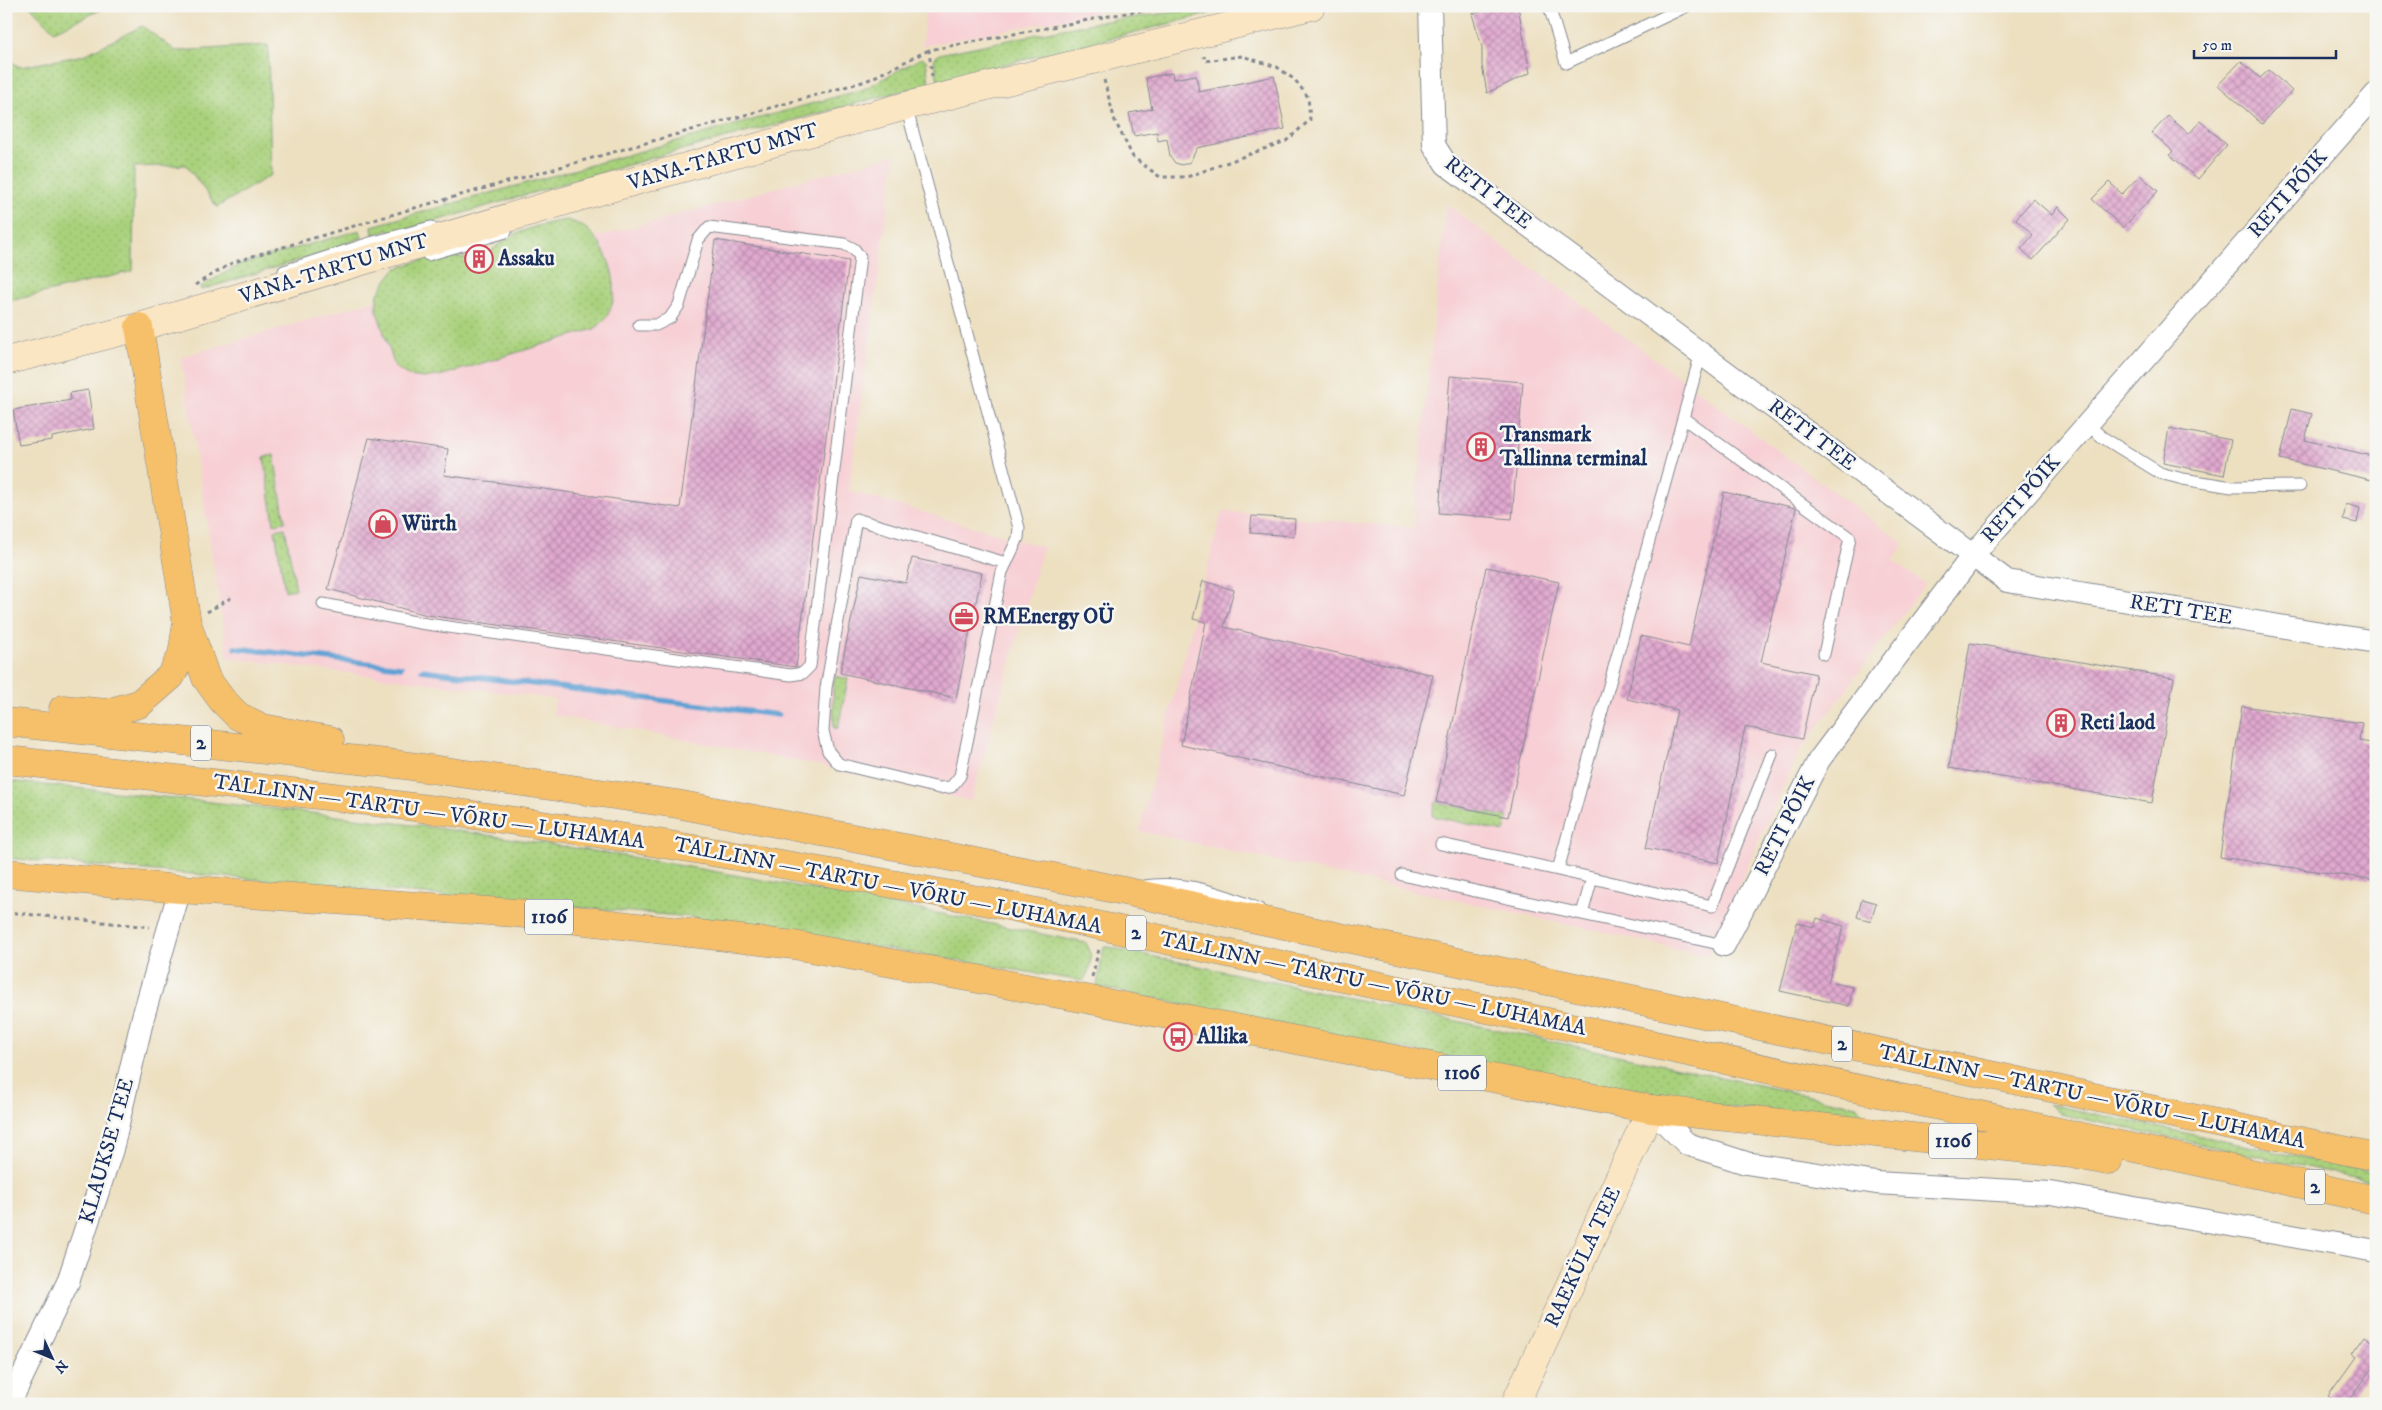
<svg xmlns="http://www.w3.org/2000/svg" width="2382" height="1410" font-family="'IM FELL DW Pica',serif">
  <style>
    .built { fill: #f7cfd4 }
    .grass { fill: url(#grass-dots); stroke: #62806c }
    .lines { fill: none; stroke-linecap: round; stroke-linejoin: round }
    .stream { stroke: #61a1d4; stroke-width: 5.5 }
    .building { fill: url(#building-cross-hatch) }
    .lane-casing { stroke: #848890; stroke-width: 13 }
    .street-casing { stroke: #848890; stroke-width: 24 }
    .secondary-casing { stroke: #848890; stroke-width: 29 }
    .highway-casing { stroke: #848890; stroke-width: 29 }
    .path { stroke: #848890; stroke-width: 3; stroke-dasharray: 4 4; stroke-linecap: butt }
    .lane { stroke: #fff; stroke-width: 11 }
    .street { stroke: #fff; stroke-width: 22 }
    .secondary { stroke: #fbe6c4; stroke-width: 28 }
    .highway { stroke: #f6c06b; stroke-width: 28 }
    .labels { text-anchor: middle; dominant-baseline: central; stroke-width: 5; stroke-linejoin: round; paint-order: stroke }
    .shield { fill: #f6f6f2; stroke: #5d6b8a; stroke-width: 1 }
    .shield-label { font-size: 20px; font-weight: bold; fill: #1b2f5e }
    .street-label { font-size: 21px; fill: #1b2f5e; stroke: #f6f6f2 }
    .poi-label { font-size: 21px; font-weight: bold; fill: #1b2f5e; stroke: #f6f6f2; text-anchor: start }
  </style>
  <defs>
    <pattern id="grass-dots" width="8" height="8" patternUnits="userSpaceOnUse" patternTransform="scale(1.25)"><rect width="8" height="8" fill="#a9d17b"/><path d="M2 2h.1M6 6h.1" fill="none" stroke="#91b46d" stroke-width="1.8" stroke-linecap="round"/></pattern>
    <pattern id="building-cross-hatch" width="8" height="8" patternUnits="userSpaceOnUse" patternTransform="scale(1.25)"><rect width="8" height="8" fill="#e1a9cf"/><path d="M0 0l8 8M0 8l8-8" fill="none" stroke="#b68aab"/></pattern>
  </defs>
  <rect width="100%" height="100%" fill="#f6f6f2"/>
  <filter id="ink" filterUnits="userSpaceOnUse"><feTurbulence type="fractalNoise" baseFrequency=".02" numOctaves="2"/><feDisplacementMap in="SourceGraphic" scale="10" xChannelSelector="R" yChannelSelector="G"/><feConvolveMatrix kernelMatrix="1 2 1 2 8 2 1 2 1" color-interpolation-filters="sRGB"/></filter>
  <filter id="wash" filterUnits="userSpaceOnUse"><feTurbulence type="fractalNoise" baseFrequency=".0096" numOctaves="4" result="noise"/><feDisplacementMap in="SourceGraphic" scale="20" xChannelSelector="R" yChannelSelector="G"/><feGaussianBlur stdDeviation="1.12" result="paint"/><feColorMatrix in="noise" values="0 0 0 0 0 0 0 0 0 0 0 0 0 0 0 0 0 1.4 0 .05"/><feComposite in="paint" operator="in"/></filter>
  <g filter="url(#wash)">
    <rect width="100%" height="100%" fill="#ede0c1"/>
    <!-- built -->
    <path class="built" d="M926,6h206l-210,40z
      M895,155l-46,336 194,56 -72,254 -158,-37 -260,-49 2,-16 -327,-41 -47,-301 343,-100z
      M1446,204l458,340 -11,17 32,23 -127,170 -91,201 -568,-124 83,-320 191,17z"/>
    <!-- grass -->
    <path class="grass" d="M30,6h79l-55,25z
      M1213,7l-5,7 -270,67 -4,-22 5,-5 159,-32z
      M142,26l34,25 92,-6 3,130 -54,32 -31,-42 -52,2 -1,104 -127,31v-243l14,8 64,-12z
      M921,58l5,2 3,24 -270,72 -268,78 -2,-4 -16,5 -1,-9 492,-137z
      M567,220c7,2 15,5 21,10 26,24 40,77 6,99l-151,46 -19,3 -15,-2 -14,-9 -19,-59 2,-14 9,-15 8,-10 10,-4 40,-11 24,5 3,5 15,-5v-4c21,-22 50,-31 80,-35z
      M360,230l2,8 -13,4v3l-148,45 -1,-3 43,-24z
      M274,455l11,67 -11,2 -10,-67z
      M285,528l11,61 -11,2 -10,-61z
      M835,676l13,3 -10,49h-4l-1,-42z
      M6,781c139,14 277,28 415,45 223,29 444,72 665,117 8,12 5,27 -3,38l-392,-64 -685,-59z
      M1436,802l72,15 -4,15 -72,-16z
      M1104,946l753,160 5,5 -1,4 -4,3 -132,-11 -252,-44 -376,-76z
      M2048,1104l328,69v9l-316,-68z"/>
    <g class="lines">
      <!-- stream -->
      <path class="stream" d="M235,648l166,19
        M422,670l356,45"/>
    </g>
    <g id="blocks">
      <!-- building -->
      <path class="building" d="M1499,6h19l12,67 -43,20 -5,-28v-18l-10,-33z
        M2241,61l19,17 9,-8 23,21 -30,33 -44,-39z
        M1172,73l1,6 23,-4 3,17 75,-16 11,53 -88,19 -7,14 -8,3 -7,-2 -5,-7 -3,-17 -9,2 -1,-9 -23,4 -5,-23 23,-4 -6,-31z
        M2168,116l21,18 11,-13 27,24 -29,34 -28,-24 3,-4 -21,-18z
        M2140,175l18,16 -35,37 -31,-29 17,-17 13,12z
        M2033,199l19,16 6,-8 12,12 -37,41 -12,-11 12,-14 -17,-16z
        M715,240l134,21 -53,406 -369,-52 -99,-26 41,-151 79,11 -4,26 236,33z
        M1450,376l73,6 -11,137 -73,-6z
        M88,390l6,39 -42,8v3l-33,5 -6,-35 58,-10 -1,-7z
        M2292,409l20,5 -7,26 71,17v24l-96,-22z
        M2169,428l62,12 -7,35 -61,-12z
        M1724,492l72,16 -35,154 55,12 -14,65 -57,-12 -27,136 -72,-15 31,-138 -50,-11 14,-63 48,11z
        M2346,504l14,4 -3,15 -14,-3z
        M1252,516l43,3 -1,17 -44,-3z
        M912,558l70,15 -26,125 -116,-25 21,-99 45,9z
        M1486,567l73,15 -51,235 -72,-15z
        M1203,581l31,9 -10,37 209,48 -29,120 -223,-50 25,-123 -13,-3z
        M1970,643l204,35 -22,125 -203,-35z
        M2242,706l120,17 -3,18 17,3v136l-156,-23z
        M1862,899l14,4 -5,18 -14,-4z
        M1817,918l27,8 -16,56 25,5 -4,19 -69,-15 17,-68 17,4z
        M2365,1336l11,8v20l-30,40h-7l-11,-8 28,-39 -4,-3z"/>
    </g>
  </g>
  <g filter="url(#ink)">
    <use href="#blocks" fill-opacity="0" stroke="#848890" stroke-width="1"/>
    <g class="lines">
      <defs>
        <path id="lane" d="M1549,6l17,57 121,-57
          M906,106l113,422 -1,10 -16,34 -42,204 -9,11 -12,1 -100,-24 -11,-13 -5,-20 3,-43 30,-169 150,44
          M428,255l78,-23
          M284,271l86,-28 61,-16
          M1701,353l-143,517 154,36 60,-152
          M1683,418l167,120 -26,116
          M2087,424l15,13 58,36 23,6 49,8 68,-1
          M323,604l97,19 371,52 12,-2 7,-7 50,-409 -6,-8 -10,-5 -135,-17 -11,13 -19,65 -9,13 -14,7h-17
          M1441,844l117,26
          M1402,875l322,70
          M1144,886c39,-6 79,7 115,23
          M1582,914l10,-36"/>
        <path id="street" d="M1430,6l4,139 12,19 561,417 369,61
          M1724,945l95,-185 154,-205 403,-461
          M1651,1109l36,35 59,19 130,20 174,10 326,58
          M9,1404l59,-122 44,-133 31,-132 37,-128"/>
        <path id="secondary" d="M6,361l133,-34 453,-134 314,-87 405,-100
          M1515,1404l136,-295"/>
        <path id="highway" d="M139,327l48,296 19,55 16,22 16,16 25,12 67,12
          M63,709l44,4 32,-9 32,-28 11,-21 5,-32
          M6,722l390,42 281,40 428,83 1271,270
          M6,760c181,20 363,39 543,66 149,22 297,49 445,77l1382,297
          M6,873l174,16 336,24 278,32 292,54 565,110 421,45 36,7"/>
      </defs>
      <!-- lane casing -->
      <use href="#lane" class="lane-casing"/>
      <!-- street casing -->
      <use href="#street" class="street-casing"/>
      <!-- secondary casing -->
      <use href="#secondary" class="secondary-casing"/>
      <!-- highway casing -->
      <use href="#highway" class="highway-casing"/>
      <!-- path -->
      <path class="path" d="M932,77l-3,-27 202,-38 52,-6
        M1104,80l11,41 18,36 27,20h27l99,-36 24,-21 -2,-23 -13,-17 -18,-13 -35,-11 -37,5 -1,-5
        M195,285l37,-22 21,-7 165,-49 448,-126 63,-31
        M207,612l27,-16
        M6,912l144,15
        M1092,977l7,-28"/>
      <!-- lane -->
      <use href="#lane" class="lane"/>
      <!-- street -->
      <use href="#street" class="street"/>
      <!-- secondary -->
      <use href="#secondary" class="secondary"/>
      <!-- highway -->
      <use href="#highway" class="highway"/>
    </g>
  </g>
  <!-- icons -->
  <defs>
    <symbol id="building-ring" viewBox="-11 -11 22 22"><circle r="9.5" fill="#f6f6f2" stroke="#d1495b" stroke-width="1.5"/><path d="M-4-6H4V6H1V3H-1V6H-4ZM-2.5-4.3h1.7v1.8h-1.7ZM.8-4.3h1.7v1.8H.8ZM-2.5-1h1.7V.8h-1.7ZM.8-1h1.7V.8H.8Z" fill="#d1495b"/></symbol>
    <symbol id="shop-ring" viewBox="-11 -11 22 22"><circle r="9.5" fill="#f6f6f2" stroke="#d1495b" stroke-width="1.5"/><path d="M-5-2.5h2.3a2.7 3.5 0 0 1 5.4 0H5L5.5 6h-11ZM-1.5-2.5h3a1.5 2.3 0 0 0-3 0Z" fill="#d1495b"/></symbol>
    <symbol id="office-ring" viewBox="-11 -11 22 22"><circle r="9.5" fill="#f6f6f2" stroke="#d1495b" stroke-width="1.5"/><path d="M-6-3h4V-5.5h4V-3h4V5H-6ZM-1-4.5V-3h2v-1.5ZM-6 0V1H6V0Z" fill="#d1495b"/></symbol>
    <symbol id="bus-ring" viewBox="-11 -11 22 22"><circle r="9.5" fill="#f6f6f2" stroke="#d1495b" stroke-width="1.5"/><path d="M-5-6H5V4H4V6H2V4H-2V6H-4V4H-5ZM-3.5-4V0h7V-4ZM-3.5 1.2v1.5H-2V1.2ZM2 1.2v1.5H3.5V1.2Z" fill="#d1495b"/></symbol>
  </defs>
  <g fill-rule="evenodd">
    <use href="#building-ring" x="463" y="243" width="32" height="32"/>
    <use href="#building-ring" x="1465" y="431" width="32" height="32"/>
    <use href="#shop-ring" x="367" y="508" width="32" height="32"/>
    <use href="#office-ring" x="948" y="601" width="32" height="32"/>
    <use href="#building-ring" x="2045" y="707" width="32" height="32"/>
    <use href="#bus-ring" x="1162" y="1021" width="32" height="32"/>
  </g>
  <g class="labels">
    <!-- shield labels -->
    <g class="shield">
      <rect x="191" y="725.5" width="20" height="35" rx="4"/>
      <rect x="525" y="899.5" width="48" height="35" rx="4"/>
      <rect x="1126" y="915.5" width="20" height="35" rx="4"/>
      <rect x="1832" y="1026.5" width="20" height="35" rx="4"/>
      <rect x="1438" y="1055.5" width="48" height="35" rx="4"/>
      <rect x="1929" y="1123.5" width="48" height="35" rx="4"/>
      <rect x="2305" y="1169.5" width="20" height="35" rx="4"/>
    </g>
    <g class="shield-label">
      <text x="201" y="743">2</text>
      <text x="549" y="917">1106</text>
      <text x="1136" y="933">2</text>
      <text x="1842" y="1044">2</text>
      <text x="1462" y="1073">1106</text>
      <text x="1953" y="1141">1106</text>
      <text x="2315" y="1187">2</text>
    </g>
    <!-- street labels -->
    <g class="street-label">
      <text transform="translate(723 157) rotate(-16)">VANA-TARTU MNT</text>
      <text transform="translate(1488 193) rotate(38)">RETI TEE</text>
      <text transform="translate(2288 194) rotate(-49)">RETI PÕIK</text>
      <text transform="translate(334 269) rotate(-17)">VANA-TARTU MNT</text>
      <text transform="translate(1812 435) rotate(37)">RETI TEE</text>
      <text transform="translate(2021 499) rotate(-49)">RETI PÕIK</text>
      <text transform="translate(2181 610) rotate(9)">RETI TEE</text>
      <text transform="translate(429 812) rotate(8)">TALLINN — TARTU — VÕRU — LUHAMAA</text>
      <text transform="translate(1785 826) rotate(-63)">RETI PÕIK</text>
      <text transform="translate(888 886) rotate(11)">TALLINN — TARTU — VÕRU — LUHAMAA</text>
      <text transform="translate(1373 984) rotate(12)">TALLINN — TARTU — VÕRU — LUHAMAA</text>
      <text transform="translate(2092 1097) rotate(12)">TALLINN — TARTU — VÕRU — LUHAMAA</text>
      <text transform="translate(107 1151) rotate(-74)">KLAUKSE TEE</text>
      <text transform="translate(1583 1257) rotate(-65)">RAEKÜLA TEE</text>
    </g>
    <!-- poi labels -->
    <g class="poi-label">
      <text x="498" y="259">Assaku</text>
      <text x="1500" y="435">Transmark<tspan x="1500" dy="24">Tallinna terminal</tspan></text>
      <text x="402" y="524">Würth</text>
      <text x="983" y="617">RMEnergy OÜ</text>
      <text x="2080" y="723">Reti laod</text>
      <text x="1197" y="1037">Allika</text>
    </g>
  </g>
  <!-- margin -->
  <rect width="2382" height="1410" fill="none" stroke="#f6f6f2" stroke-width="25"/>
  <!-- north arrow -->
  <g transform="translate(52 1358) rotate(134)" stroke="#f6f6f2" stroke-width="4" paint-order="stroke">
  <path d="M0-4L9 19L0 12L-9 19Z" fill="#1b2f5e"/>
  <text y="-8" font-size="14" font-weight="bold" text-anchor="middle" fill="#1b2f5e">N</text>
  </g>
  <!-- scale -->
  <path d="M2194 50v8h142v-8" fill="none" stroke="#1b2f5e" stroke-width="2.5"/>
  <text x="2202" y="50" font-size="15" fill="#1b2f5e" stroke="#f6f6f2" stroke-width="4" paint-order="stroke">50 m</text>
</svg>
